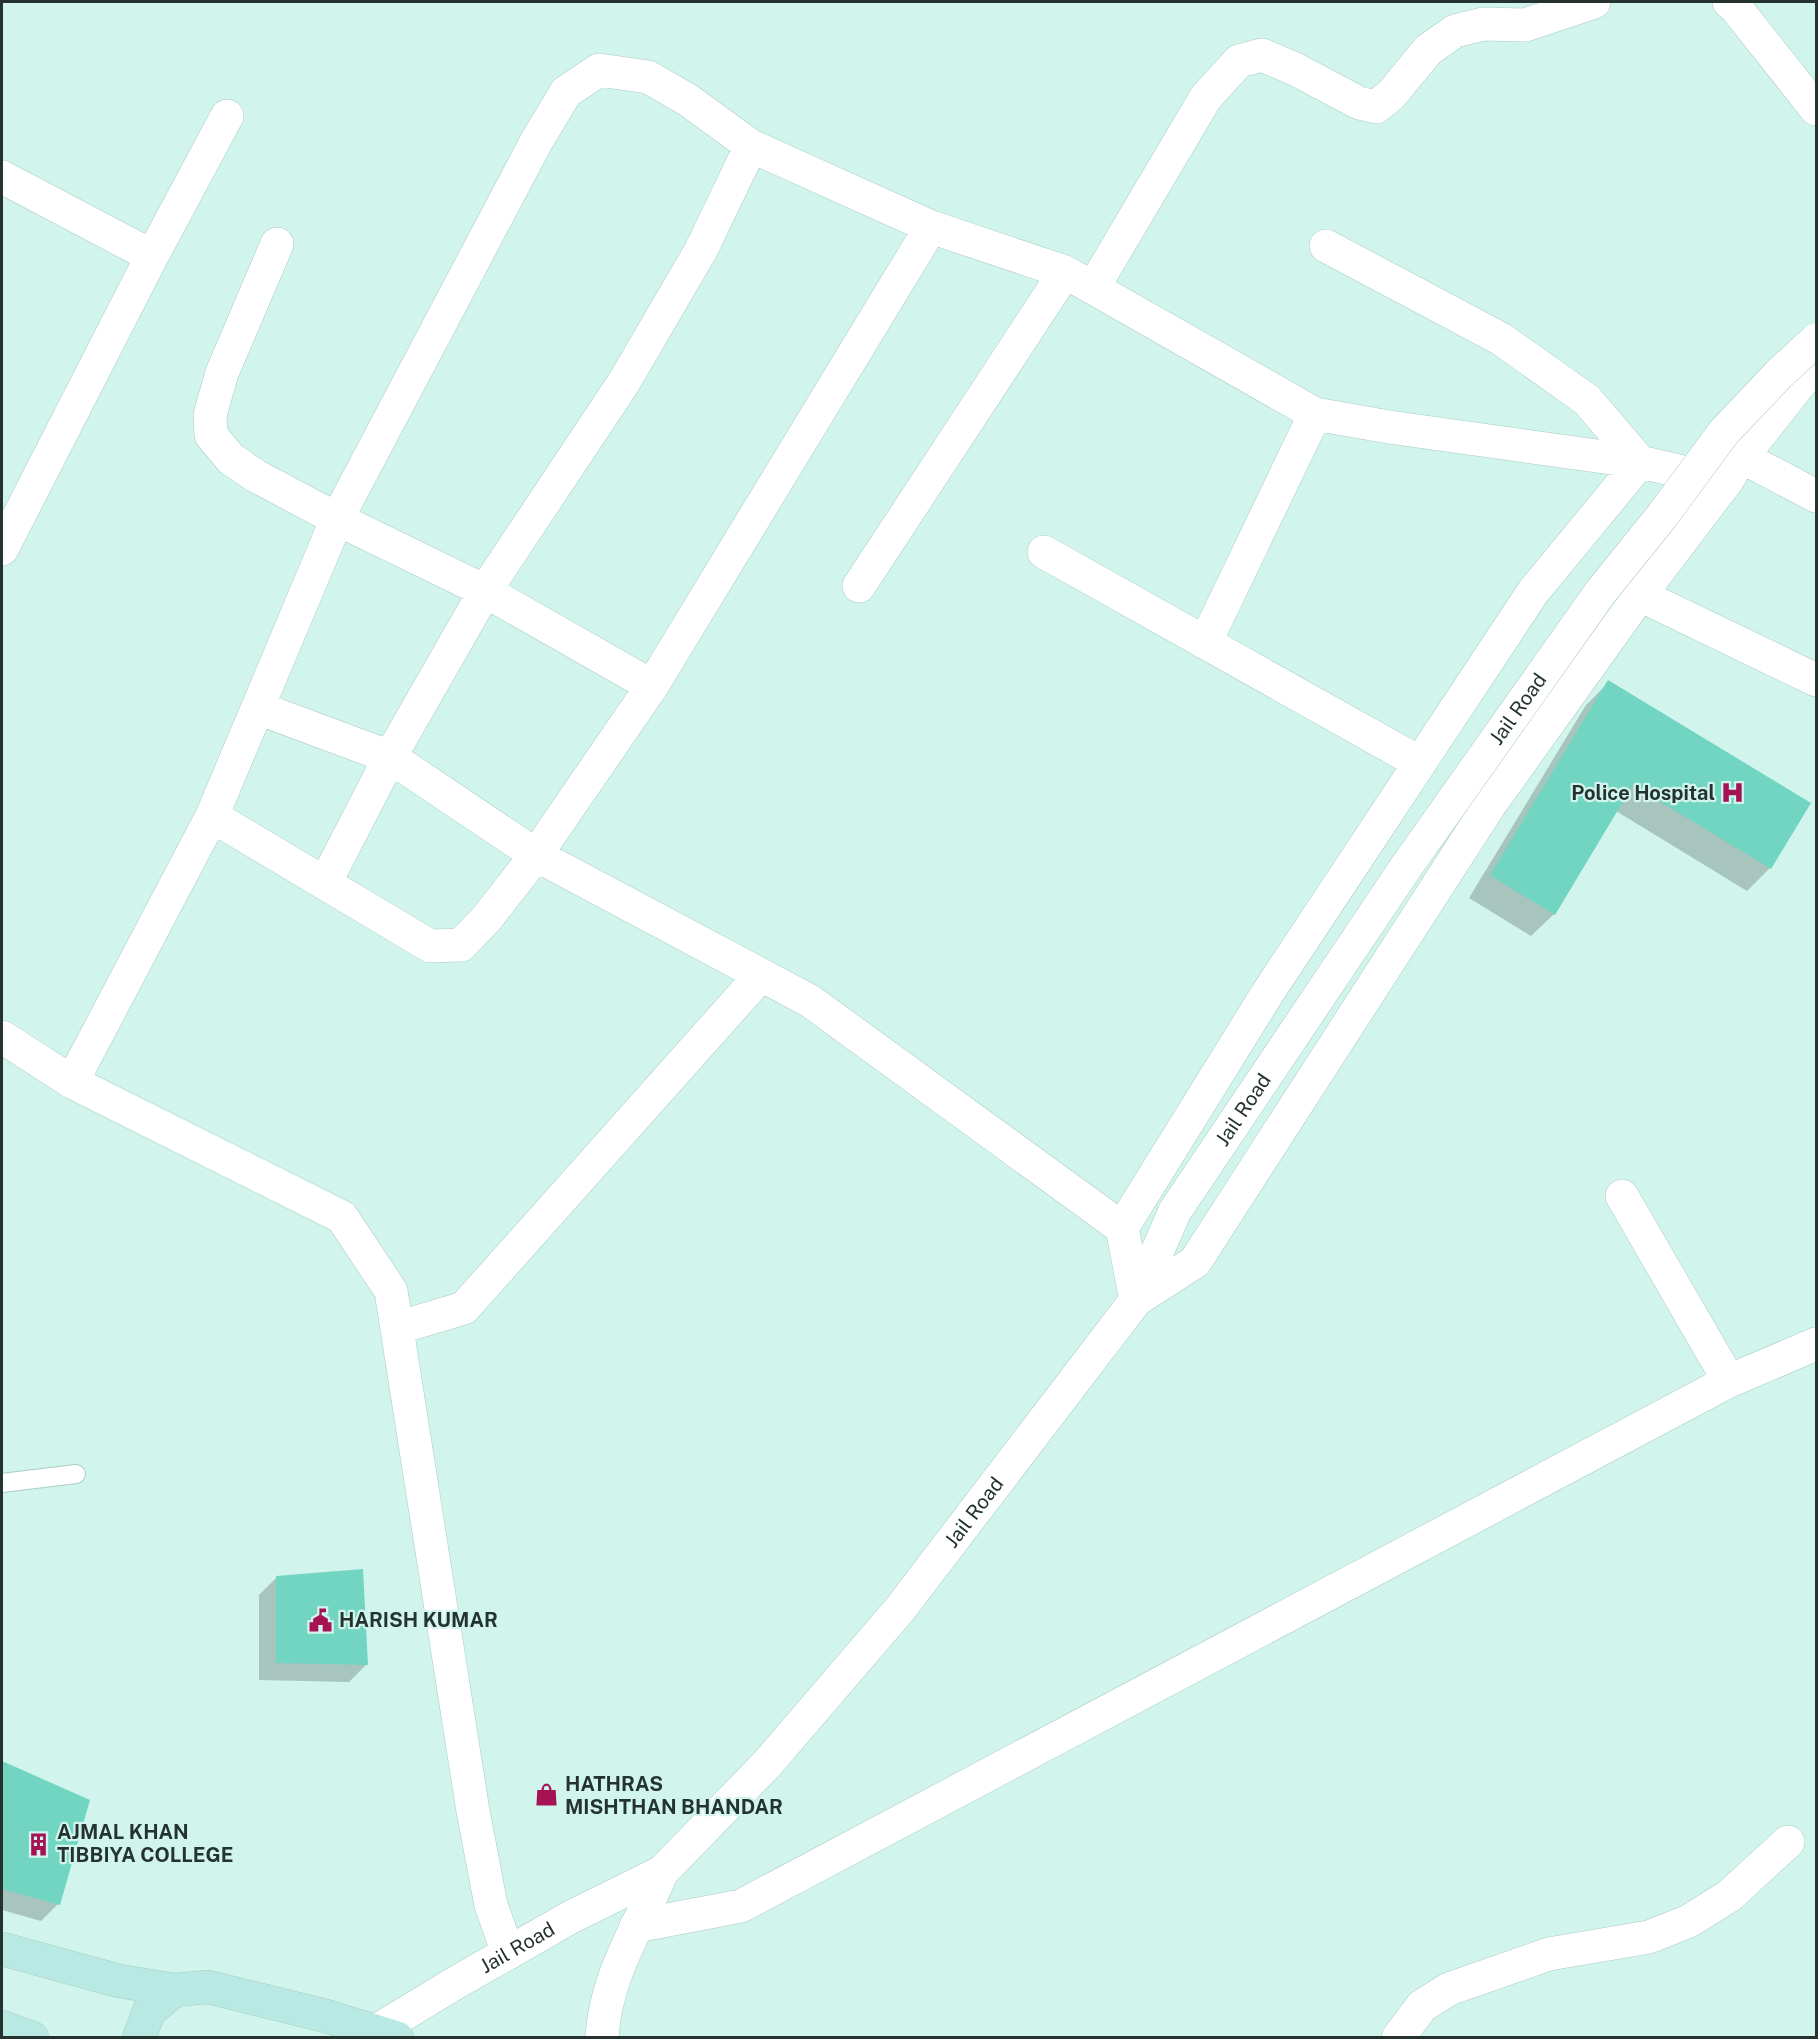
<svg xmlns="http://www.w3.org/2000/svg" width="1818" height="2039" font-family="'Public Sans',sans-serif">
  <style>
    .shadow { fill: #0003 }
    .building { fill: #71d5c2 }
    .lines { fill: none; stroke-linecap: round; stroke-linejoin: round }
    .service-casing { stroke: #a9ccc4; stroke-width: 20 }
    .minor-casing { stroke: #a9ccc4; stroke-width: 34 }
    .tertiary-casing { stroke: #a9ccc4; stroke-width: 34 }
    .secondary-casing { stroke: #a9ccc4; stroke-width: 34 }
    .service { stroke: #fff; stroke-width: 18 }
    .minor { stroke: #fff; stroke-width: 33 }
    .tertiary { stroke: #fff; stroke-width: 33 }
    .secondary { stroke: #b8eae3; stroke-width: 33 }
    .tertiary-bridge-casing { stroke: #a9ccc4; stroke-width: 34; stroke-linecap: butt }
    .tertiary-bridge { stroke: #fff; stroke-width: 33 }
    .labels { text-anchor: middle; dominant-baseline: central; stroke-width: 4.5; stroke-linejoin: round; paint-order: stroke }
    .street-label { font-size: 20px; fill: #253330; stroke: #d1f5ed }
    .poi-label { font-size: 20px; font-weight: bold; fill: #253330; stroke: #d1f5ed; text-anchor: start }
  </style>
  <rect width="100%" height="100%" fill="#d1f5ed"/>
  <!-- shadow -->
  <path class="shadow" d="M1609,682l161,186 -23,23 -131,-80 -62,103 -23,22 -62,-38 117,-193z
    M277,1577l90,87 -18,18 -90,-2v-85z
    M2,1763l86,38 -30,103 -17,17 -39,-11z"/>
  <!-- building -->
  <path class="building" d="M1608,680l203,123 -40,66 -138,-84 -78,130 -65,-40z
    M363,1569l5,96 -92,-2v-87z
    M2,1761l88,39 -30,105 -58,-16z"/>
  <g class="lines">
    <defs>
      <path id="service" d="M2,1483l74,-9"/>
      <path id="minor" d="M1729,2l7,6 80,101
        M2,177l150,79
        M277,244l-55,129 -12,42 1,20 20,24 25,17 81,43 148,72 167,95
        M1326,246l175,93 86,61 53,62 -107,130 -266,402 -145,234 14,72 59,-38 294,-456 151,-211 86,-113 16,-25 67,-85 7,-6
        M1093,288l113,-191 33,-36 23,-6 33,14 64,34 17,4 15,-12 37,-45 27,-19 28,-7 42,1 69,-23
        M1742,457l74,39
        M2,549l150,-293 75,-140
        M1044,552l376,211
        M859,586l206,-314
        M1640,595l176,85
        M1205,643l110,-229
        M258,708l132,49 146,98 274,146 312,227
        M212,816l218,130 31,-1 26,-27 49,-63 116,-169 279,-459
        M325,883l65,-126 95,-166 139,-209 77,-132 50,-104
        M2,1037l70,45 270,135 49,74 82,520 18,94 17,48
        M72,1082l140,-266 125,-297 199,-377 30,-50 33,-22 49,7 40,23 63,46 180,81 134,45 250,142 74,13 251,35 78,18
        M1622,1196l107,185
        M397,1328l67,-20 297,-333
        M636,1926l105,-20 988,-525 87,-37
        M1398,2038l24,-32 27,-17 100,-35 100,-17 40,-16 40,-25 59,-54"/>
      <g id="tertiary">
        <path id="s1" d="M376,2031l81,-49 114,-65 91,-45 105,-108 133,-155 236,-309 39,-89"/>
        <path d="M602,2038c3,-62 37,-111 60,-166"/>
      </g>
      <path id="secondary" d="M2,1949l117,32 56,9
        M2,2027l30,11
        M139,2038l10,-27 26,-21 33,-3 118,29 71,22"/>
    </defs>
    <!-- service casing -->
    <use href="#service" class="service-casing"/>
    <!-- minor casing -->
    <use href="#minor" class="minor-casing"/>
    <!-- tertiary casing -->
    <use href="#tertiary" class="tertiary-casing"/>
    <!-- secondary casing -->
    <use href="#secondary" class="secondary-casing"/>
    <!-- service -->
    <use href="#service" class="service"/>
    <!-- minor -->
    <use href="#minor" class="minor"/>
    <!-- tertiary -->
    <use href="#tertiary" class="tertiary"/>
    <!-- secondary -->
    <use href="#secondary" class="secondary"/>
    <defs>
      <g id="tertiary-bridge">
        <path id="s2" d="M1175,1211l231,-344 194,-274 62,-77 62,-84 56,-59 36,-33"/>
      </g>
    </defs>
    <!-- tertiary-bridge casing -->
    <use href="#tertiary-bridge" class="tertiary-bridge-casing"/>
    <!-- tertiary-bridge -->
    <use href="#tertiary-bridge" class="tertiary-bridge"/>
  </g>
  <!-- icons -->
  <defs>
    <symbol id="hospital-bare" viewBox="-9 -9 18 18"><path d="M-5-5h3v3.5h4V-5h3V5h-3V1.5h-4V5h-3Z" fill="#a51354" stroke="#d1f5ed" stroke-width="2.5" paint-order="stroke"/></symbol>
    <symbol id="civic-bare" viewBox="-9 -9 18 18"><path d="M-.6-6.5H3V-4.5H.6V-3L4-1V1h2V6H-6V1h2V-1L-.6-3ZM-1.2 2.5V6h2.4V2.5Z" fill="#a51354" stroke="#d1f5ed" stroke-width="2.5" paint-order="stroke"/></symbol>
    <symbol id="shop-bare" viewBox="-9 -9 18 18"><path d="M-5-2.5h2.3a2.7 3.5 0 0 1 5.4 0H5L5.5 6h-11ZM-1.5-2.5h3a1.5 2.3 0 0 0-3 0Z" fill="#a51354" stroke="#d1f5ed" stroke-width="2.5" paint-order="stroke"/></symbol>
    <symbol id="building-bare" viewBox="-9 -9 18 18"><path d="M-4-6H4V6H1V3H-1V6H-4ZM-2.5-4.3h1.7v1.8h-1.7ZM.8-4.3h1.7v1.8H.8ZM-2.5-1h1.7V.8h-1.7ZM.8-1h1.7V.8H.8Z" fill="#a51354" stroke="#d1f5ed" stroke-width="2.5" paint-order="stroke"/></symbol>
  </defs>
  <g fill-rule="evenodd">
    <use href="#hospital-bare" x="1716" y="776" width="33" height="33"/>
    <use href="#civic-bare" x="304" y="1604" width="33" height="33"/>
    <use href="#shop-bare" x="530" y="1778" width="33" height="33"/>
    <use href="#building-bare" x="22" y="1828" width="33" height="33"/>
  </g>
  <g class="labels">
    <!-- street labels -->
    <g class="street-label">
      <text stroke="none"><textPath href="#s2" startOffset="608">Jail Road</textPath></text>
      <text stroke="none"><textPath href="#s2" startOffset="122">Jail Road</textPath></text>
      <text stroke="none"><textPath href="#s1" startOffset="804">Jail Road</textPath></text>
      <text stroke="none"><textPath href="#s1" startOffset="164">Jail Road</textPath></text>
    </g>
    <!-- poi labels -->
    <g class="poi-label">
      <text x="1715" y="793" text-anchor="end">Police Hospital</text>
      <text x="339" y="1620">HARISH KUMAR</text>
      <text x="565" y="1784">HATHRAS<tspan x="565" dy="23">MISHTHAN BHANDAR</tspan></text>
      <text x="57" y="1832">AJMAL KHAN<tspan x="57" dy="23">TIBBIYA COLLEGE</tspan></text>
    </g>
  </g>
  <!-- border -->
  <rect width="1818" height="2039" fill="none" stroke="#253330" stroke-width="6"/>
</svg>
